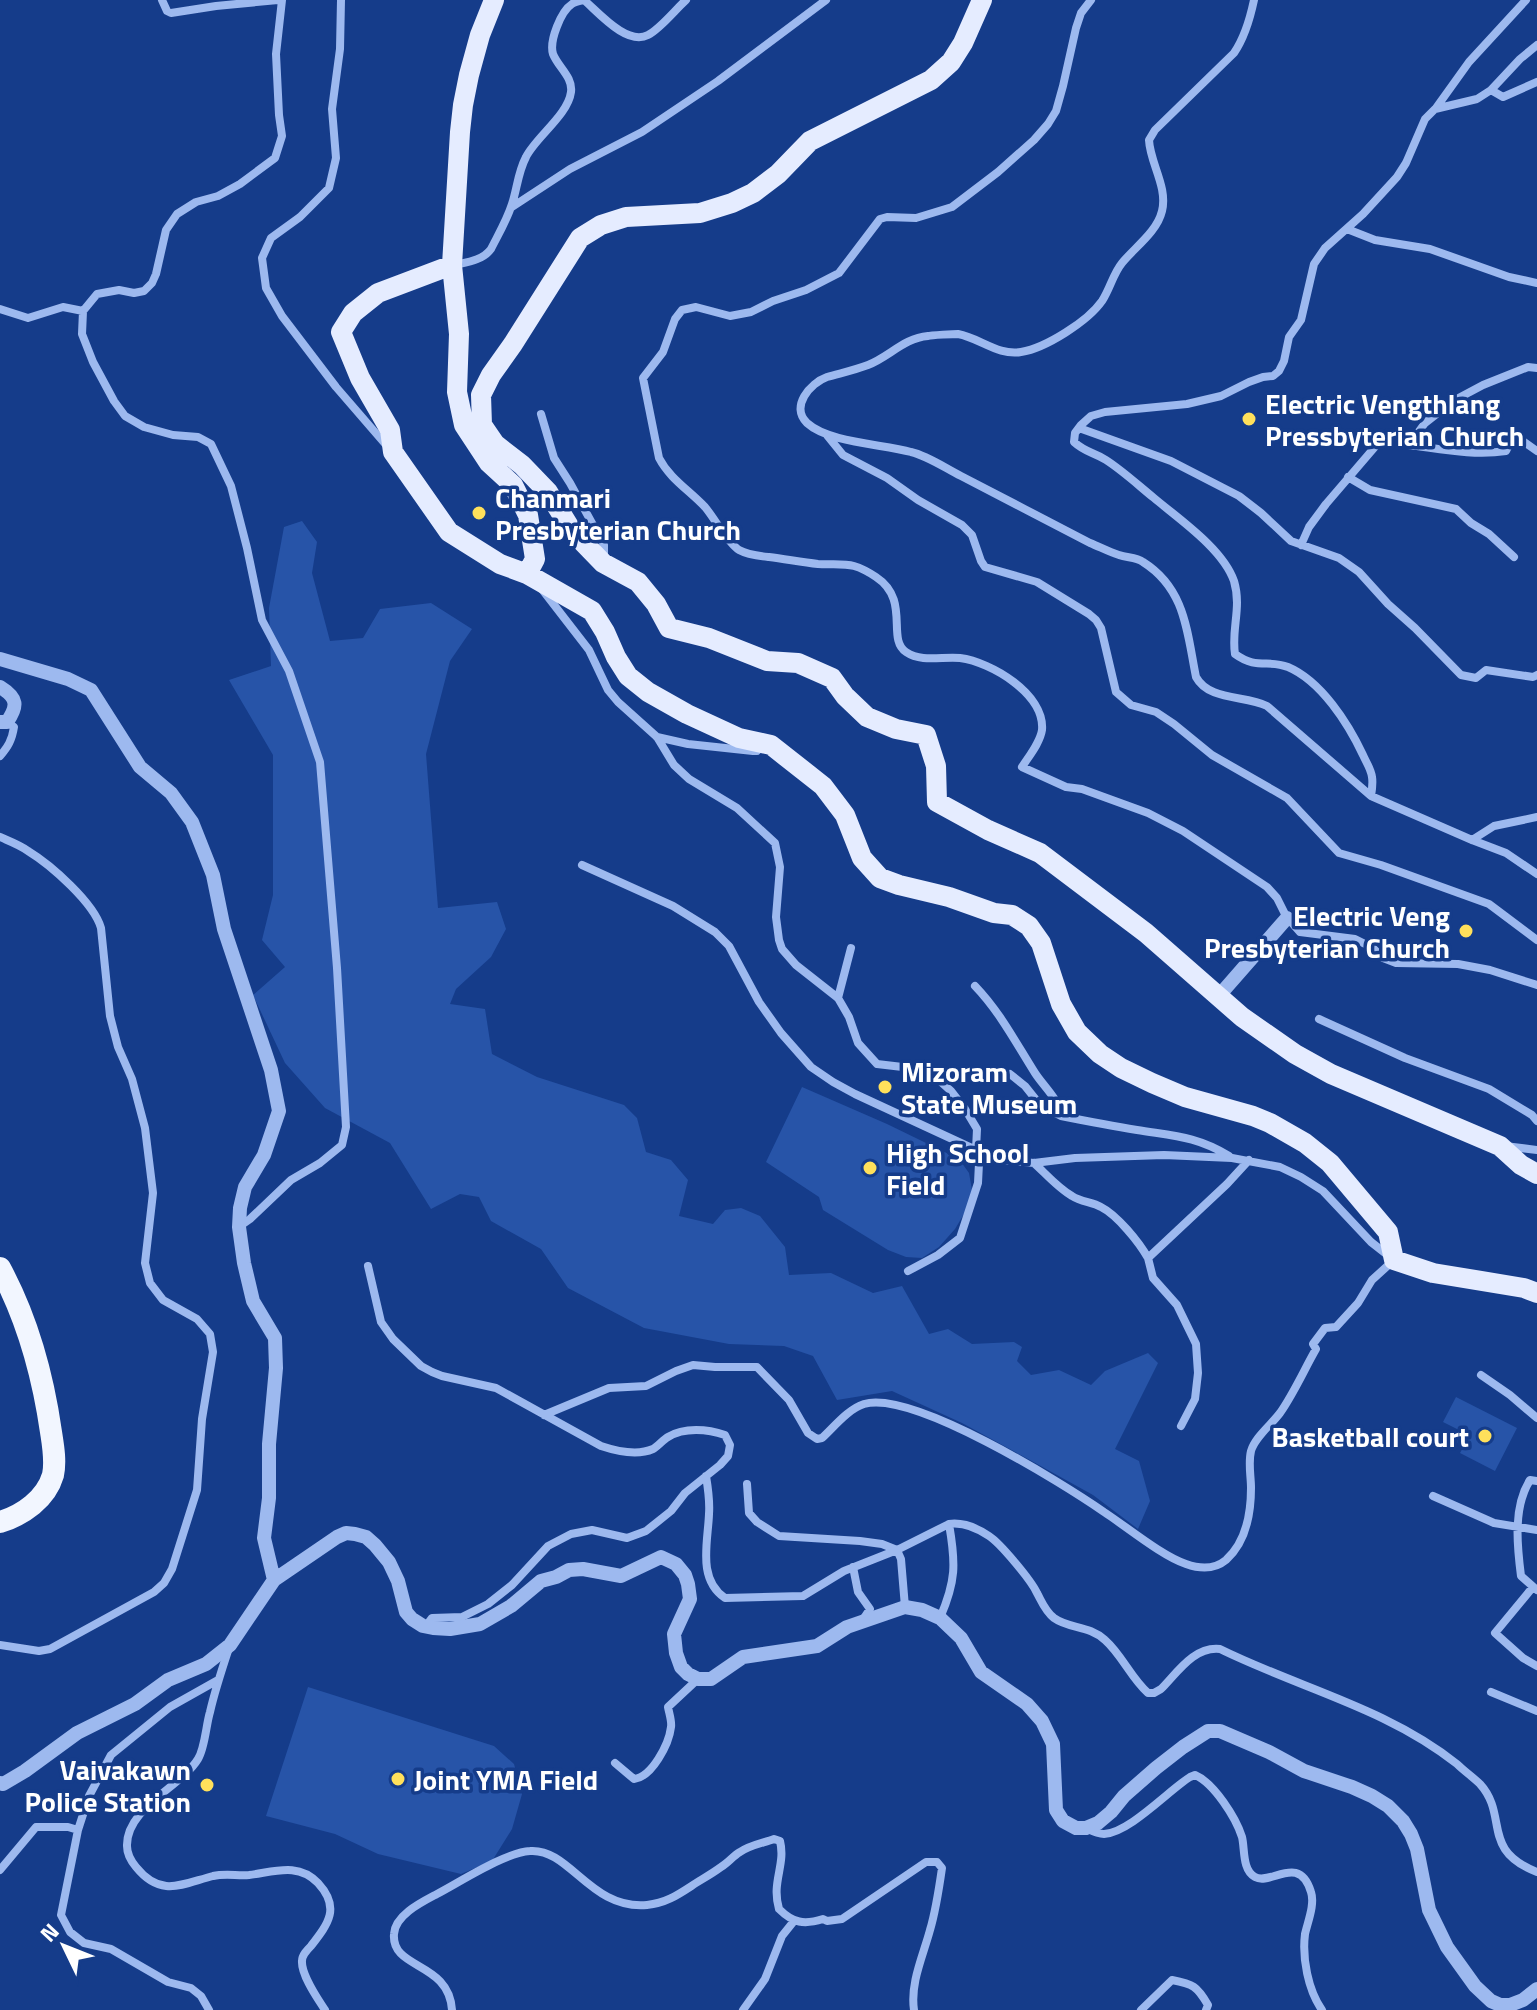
<svg xmlns="http://www.w3.org/2000/svg" width="1537" height="2010" font-family="'Titillium Web',sans-serif">
  <style>
    .green { fill: #2754a8 }
    .lines { fill: none; stroke-linecap: round; stroke-linejoin: round }
    .minor { stroke: #9db9ef; stroke-width: 8 }
    .tertiary { stroke: #9db9ef; stroke-width: 14 }
    .primary { stroke: #e5ecff; stroke-width: 20 }
    .trunk { stroke: #f2f6ff; stroke-width: 22 }
    .poi-dot { fill: #ffe05b; stroke: #153c8a; stroke-width: 3 }
    .labels { text-anchor: middle; dominant-baseline: central; stroke-width: 7; stroke-linejoin: round; paint-order: stroke }
    .poi-label { font-size: 28px; font-weight: bold; fill: #fff; stroke: #153c8a; text-anchor: start }
  </style>
  <rect width="100%" height="100%" fill="#153c8a"/>
  <!-- green -->
  <path class="green" d="M302,521l15,21 -5,31 18,68 33,-3 17,-29 51,-6 41,26 -22,32 -24,93 12,154 59,-6 9,27 -15,28 -35,32 -6,15 35,5 7,45 45,23 87,28 13,13 9,34 25,8 17,20 -9,36 34,8 12,-14 16,-2 19,8 25,31 4,28 42,-2 42,20 29,-7 27,48 19,-5 24,15 42,-2 8,5 -5,14 14,14 28,-5 32,15 14,-14 43,-18 10,10 -43,86 24,12 11,40 -12,28 -45,-34 -65,-36 -66,-36 -70,-32 -55,9 -24,-44 -29,-10 -55,-2 -85,-16 -76,-40 -27,-39 -50,-28 -12,-24 -19,-3 -29,15 -41,-66 -65,-35 -40,-45 -32,-68 32,-28 -23,-27 11,-45v-140l-44,-75 42,-14 -2,-58 15,-81z
    M802,1087l85,37 72,35 10,14 3,17 -5,19 -12,20 -16,18 -17,11 -16,-1 -18,-7 -65,-40 -4,-13 -53,-35z
    M1456,1397l61,31 -22,43 -35,-18 4,-7 -8,-4 5,-11 -18,-9z
    M308,1687l186,59 20,18 8,30 -10,35 -20,32 -31,13 -83,-20 -43,-20 -69,-18z"/>
  <g class="lines">
    <!-- minor -->
    <path class="minor" d="M162,0l5,11 4,2 45,-7 62,-6
      M341,0l-1,49 -8,60 4,49 -7,30 -29,29 -29,21 -9,20 4,30 16,28 54,71 51,59
      M1091,0l-10,13 -5,15 -13,58 -7,25 -8,13 -14,16 -36,32 -46,35 -36,11 -29,-1 -7,2 -41,54 -33,17 -33,11 -22,11 -21,4 -34,-9 -14,3 -7,9 -12,33 -20,26 16,80c11,21 30,32 46,49 10,12 22,35 34,43 9,5 20,6 30,7 16,2 32,5 49,7 11,1 25,-1 36,2 7,2 16,7 22,11 35,23 10,62 30,75 16,11 37,4 54,6 31,4 85,36 82,72 -2,13 -13,26 -20,37l44,20 16,2 66,24 35,18 84,56 10,11 9,18 14,16 55,7 18,9 10,10 13,5 62,1 32,6 47,15
      M1254,0c-4,19 -9,37 -20,53l-79,77 -6,10c1,23 19,47 13,71 -5,21 -27,36 -40,52 -9,11 -12,26 -20,38 -14,20 -56,47 -81,51 -23,4 -41,-14 -63,-18 -3,0 -27,1 -30,2 -24,2 -39,21 -60,29 -13,5 -27,8 -41,12 -17,6 -37,30 -20,46 22,20 76,21 104,29 17,4 34,16 50,24 43,22 86,45 129,67 10,4 19,9 29,12 8,3 17,2 24,7 43,27 44,71 53,115 13,24 49,18 71,29l104,90
      M1537,45l-17,14 -29,31 -14,9 -42,10 -10,10 -19,44 -9,14 -34,37 -38,34 -11,16 -13,56 -12,17 -5,24 -5,10 -6,5 -10,1 -14,5 -28,14 -34,8 -82,8 -14,4 -10,9 -6,8 -1,9c12,11 20,10 32,18 17,11 32,25 48,38 25,21 69,51 80,83 8,27 -3,48 1,73 22,16 33,5 53,13 33,14 60,56 75,88 3,7 8,14 9,22 1,6 0,13 -1,19l101,44 34,13 31,21
      M1491,90l12,7 34,-15
      M1436,108l33,-46 57,-62
      M512,207l58,-38 72,-37 76,-51 108,-81
      M1347,229l28,11 55,9 79,28 28,6
      M455,265c13,-3 28,-5 36,-16 7,-14 16,-29 21,-45 5,-15 6,-32 14,-47 10,-20 42,-42 45,-65 2,-15 -13,-25 -18,-38 -4,-13 8,-43 19,-50 3,-2 8,-3 12,-4 15,13 43,46 64,35 12,-6 27,-25 38,-35
      M0,309l28,9 35,-11 20,4
      M541,414l13,44 16,25 34,62v13
      M1079,428l92,33 68,35 22,17 30,28 48,17 20,14 29,32 27,24 46,47 15,3 10,-8 47,7 4,-2
      M826,434l17,21 44,23 31,22 44,25 10,10 9,26 4,6 52,15 52,32 7,6 5,8 15,64 15,13 25,7 18,12 38,31 75,43 52,55 42,12 108,39 48,36
      M1409,445c32,4 65,11 97,6l8,-16 23,16
      M1348,477l22,13 86,19 15,14 18,11 25,23
      M1301,545l8,-18 17,-23 54,-63c12,-7 20,-5 29,4l16,-22 28,-22 30,-16 45,-18 9,1
      M541,588l48,62 19,40 10,12 39,35 17,28 15,14 48,29 38,35 5,24 -4,50 3,23 3,9 14,16 42,33 11,19 9,26 19,21 34,4 29,13 11,10 14,18 12,20 -1,21 28,10 30,3 41,-5 89,-3 68,3 48,9 21,10 22,14 48,51 23,18 -22,20 -14,23 -22,24 -11,1 -12,16 3,5c-12,21 -22,44 -36,64 -9,12 -25,24 -29,38 -3,12 0,25 0,37 0,25 -5,54 -25,72 -12,10 -26,9 -40,4 -24,-8 -59,-37 -82,-52 -42,-29 -191,-122 -240,-108 -16,5 -30,23 -42,34l-5,1 -9,-6 -19,-33 -32,-33h-42l-22,-2 -17,6 -30,15 -37,2 -65,27
      M657,737l31,7 65,7h4l4,-5
      M0,756c8,-9 12,-16 14,-29l-7,-5
      M0,837c9,4 20,8 28,14 23,14 66,52 73,77l9,88 8,31 14,32 13,49 8,65 -8,70 5,20 13,17 34,19 13,15 3,18 -11,67 -5,71 -25,79 -8,14 -10,9 -104,57 -11,2 -39,-6
      M1472,840l22,-14 43,-9
      M582,865l91,41 42,26 14,14 30,56 22,31 30,34 22,15 22,12 121,56 3,13 -1,20 -18,55 -22,17 -30,16
      M975,986c25,26 41,57 60,87 9,14 24,26 26,43 25,5 51,10 76,14 36,6 59,6 92,26
      M838,998l13,-50
      M1319,1019l86,39 84,31 43,26 5,6
      M1010,1074l15,12 16,20 20,10
      M1505,1146l32,4
      M1034,1163c12,11 24,25 38,33 9,6 20,6 29,11 16,8 38,35 47,51
      M240,1226l10,-7 41,-39 29,-17 22,-18 4,-18 -9,-159 -17,-206 -31,-91 -27,-51 -15,-72 -16,-62 -20,-42 -13,-7 -25,-2 -29,-8 -19,-11 -11,-15 -21,-39 -11,-28 1,-23 14,-17 22,-4 15,3 10,-2 8,-8 4,-9 10,-44 11,-16 19,-12 22,-6 22,-12 35,-26 7,-22 -3,-21 -3,-61 6,-54
      M368,1266l13,56 12,17 28,27 11,6 10,4 54,12 105,58c15,5 36,10 52,3 5,-3 10,-9 15,-12 16,-10 40,-8 57,-2l5,10 -2,11 -8,9 -35,28 -14,18 -25,20 -19,7 -35,-8 -21,4 -23,12 -36,39 -24,19 -26,13 -30,1 -6,8
      M1481,1375l29,20 27,23
      M1181,1426l14,-27 3,-26 -2,-29 -19,-39 -24,-27 -5,-20 79,-74 22,-24
      M706,1476c2,12 4,25 3,38 -1,28 -12,65 16,84l78,-2 41,-25 53,-21 52,-26c14,-2 28,4 40,12 11,7 42,44 48,57 5,9 8,18 17,25 15,11 35,7 51,22 17,15 26,38 43,53h6l7,-4c16,-16 33,-43 59,-40 79,39 167,59 237,115 7,7 16,13 23,20 29,32 0,66 57,88
      M1537,1481l-7,-1c-17,27 -13,65 -9,96l16,14
      M747,1484l2,29 8,9 22,14 81,5 22,3 15,6 4,9 4,48
      M1433,1496l61,27 43,7
      M853,1567l5,25 12,17 -8,12
      M1533,1587l-38,46 28,25 14,8
      M940,1618c16,-37 16,-54 9,-94
      M229,1648c-7,21 -14,42 -19,64 -4,13 -5,36 -12,47 -17,28 -72,49 -71,87 0,8 4,15 9,21 25,31 46,17 77,9 13,-3 24,0 36,-1 25,-3 49,-13 69,8 23,25 10,41 -7,63 -4,4 -9,9 -9,15 -1,14 16,38 23,49
      M1491,1692l46,19
      M615,1763l19,16c18,-2 35,-35 37,-52 1,-6 -2,-14 -3,-20l30,-28
      M1086,1828c6,3 11,6 18,6 25,-1 64,-43 86,-57l5,-2c19,8 41,43 47,62 3,12 0,33 13,40 16,9 44,-24 56,15 4,12 -3,29 -6,42 -3,24 3,56 17,76
      M0,1870l36,-43h32l10,3
      M209,2010l-8,-14 -10,-8 -23,-6 -57,-33 -27,-6 -14,-11 -9,-17 17,-85 11,-34 22,-41 59,-48 48,-27
      M452,2010c-3,-49 -61,-40 -58,-76 1,-19 28,-32 43,-40 23,-12 69,-42 93,-43 40,-3 60,59 117,54 20,-2 32,-11 49,-22 8,-5 17,-10 25,-16 7,-4 12,-11 19,-15 10,-7 23,-9 34,-13l6,2c6,24 -9,41 -1,68 14,14 25,16 44,10l4,2 15,-2 84,-57h11l5,6c-3,21 -6,42 -12,62 -7,26 -20,53 -16,80
      M743,2010l22,-31 17,-43 12,-15
      M1141,2010l31,-30c21,4 25,6 36,25l-2,5"/>
    <!-- tertiary -->
    <path class="tertiary" d="M0,659l68,20 23,11 49,77 31,26 21,29 21,53 11,54 47,141 8,41 -15,44 -19,32 -5,21 -1,19 5,36 9,38 22,37 1,30 -7,76v54l-5,40 10,42 63,-43 9,-4 9,1 11,3 9,8 14,17 9,19 8,31 6,7 11,7 10,2 17,1 30,-5 31,-18 30,-25 15,-4 13,-7 14,-1 38,7 40,-19 15,7 9,11 3,9 2,15 -16,35 2,19 5,14 7,7 10,5h13l32,-22 74,-11 30,-19 58,-20 17,3 18,8 21,20 20,34 46,32 15,17 11,23 3,66 7,11 13,7h10l12,-5 13,-11 13,-16 32,-28 27,-21 25,-16h12l49,21 35,19 48,16 20,9 16,10 15,15 8,13 6,15 12,61 18,37 28,39 16,15 9,4h10l13,-5 14,-11
      M0,687c18,11 18,19 7,35h-7
      M1216,995l8,-5 63,-72
      M0,1783l3,1 22,-13 52,-38 58,-29 33,-24 38,-16 24,-19 44,-65"/>
    <!-- primary -->
    <path class="primary" d="M494,0l-14,35 -11,40 -6,30 -3,27 -8,133 7,69 -2,58 7,33 25,38 24,22 15,30 7,44 -8,15 65,37 13,21 11,25 12,19 20,16 39,22 52,24 32,7 52,41 22,29 17,43 18,20 19,7 50,12 45,16 18,2 17,11 12,17 20,61 16,28 23,22 21,14 31,15 33,14 68,19 17,7 35,20 25,20 58,69 6,28 39,13 91,15 13,5
      M982,0l-19,43 -12,19 -20,18 -121,61 -32,33 -25,19 -21,10 -32,10 -74,4 -25,8 -21,13 -67,106 -22,31 -10,20 1,30 13,19 27,21 26,27 24,39 31,32 35,19 18,22 13,24 40,10 58,23 31,2 34,15 13,18 22,21 29,12 30,6 10,31 1,36 51,28 52,23 106,80 96,84 53,37 36,20 169,72 21,19 16,9
      M452,265l-74,28 -25,20 -12,19 19,46 30,52 3,22 56,80 51,32 27,10"/>
    <!-- trunk -->
    <path class="trunk" d="M0,1268c27,50 43,108 51,164 2,13 5,29 2,43 -7,24 -30,40 -53,47"/>
  </g>
  <!-- markers -->
  <g class="poi-dot">
    <circle cx="1249" cy="419" r="8"/>
    <circle cx="479" cy="513" r="8"/>
    <circle cx="1466" cy="931" r="8"/>
    <circle cx="885" cy="1087" r="8"/>
    <circle cx="870" cy="1168" r="8"/>
    <circle cx="1485" cy="1436" r="8"/>
    <circle cx="398" cy="1779" r="8"/>
    <circle cx="207" cy="1785" r="8"/>
  </g>
  <g class="labels">
    <!-- poi labels -->
    <g class="poi-label">
      <text x="1265" y="403">Electric Vengthlang<tspan x="1265" dy="32">Pressbyterian Church</tspan></text>
      <text x="495" y="497">Chanmari<tspan x="495" dy="32">Presbyterian Church</tspan></text>
      <text x="1450" y="915" text-anchor="end">Electric Veng<tspan x="1450" dy="32">Presbyterian Church</tspan></text>
      <text x="901" y="1071">Mizoram<tspan x="901" dy="32">State Museum</tspan></text>
      <text x="886" y="1152">High School<tspan x="886" dy="32">Field</tspan></text>
      <text x="1469" y="1436" text-anchor="end">Basketball court</text>
      <text x="191" y="1769" text-anchor="end">Vaivakawn<tspan x="191" dy="32">Police Station</tspan></text>
      <text x="414" y="1779">Joint YMA Field</text>
    </g>
  </g>
  <!-- north arrow -->
  <g transform="translate(64 1946) rotate(313)" stroke="#153c8a" stroke-width="6" paint-order="stroke">
  <path d="M0-6L14 30L0 20L-14 30Z" fill="#ffffff"/>
  <text y="-12" font-size="22" font-weight="bold" text-anchor="middle" fill="#ffffff">N</text>
  </g>
</svg>
